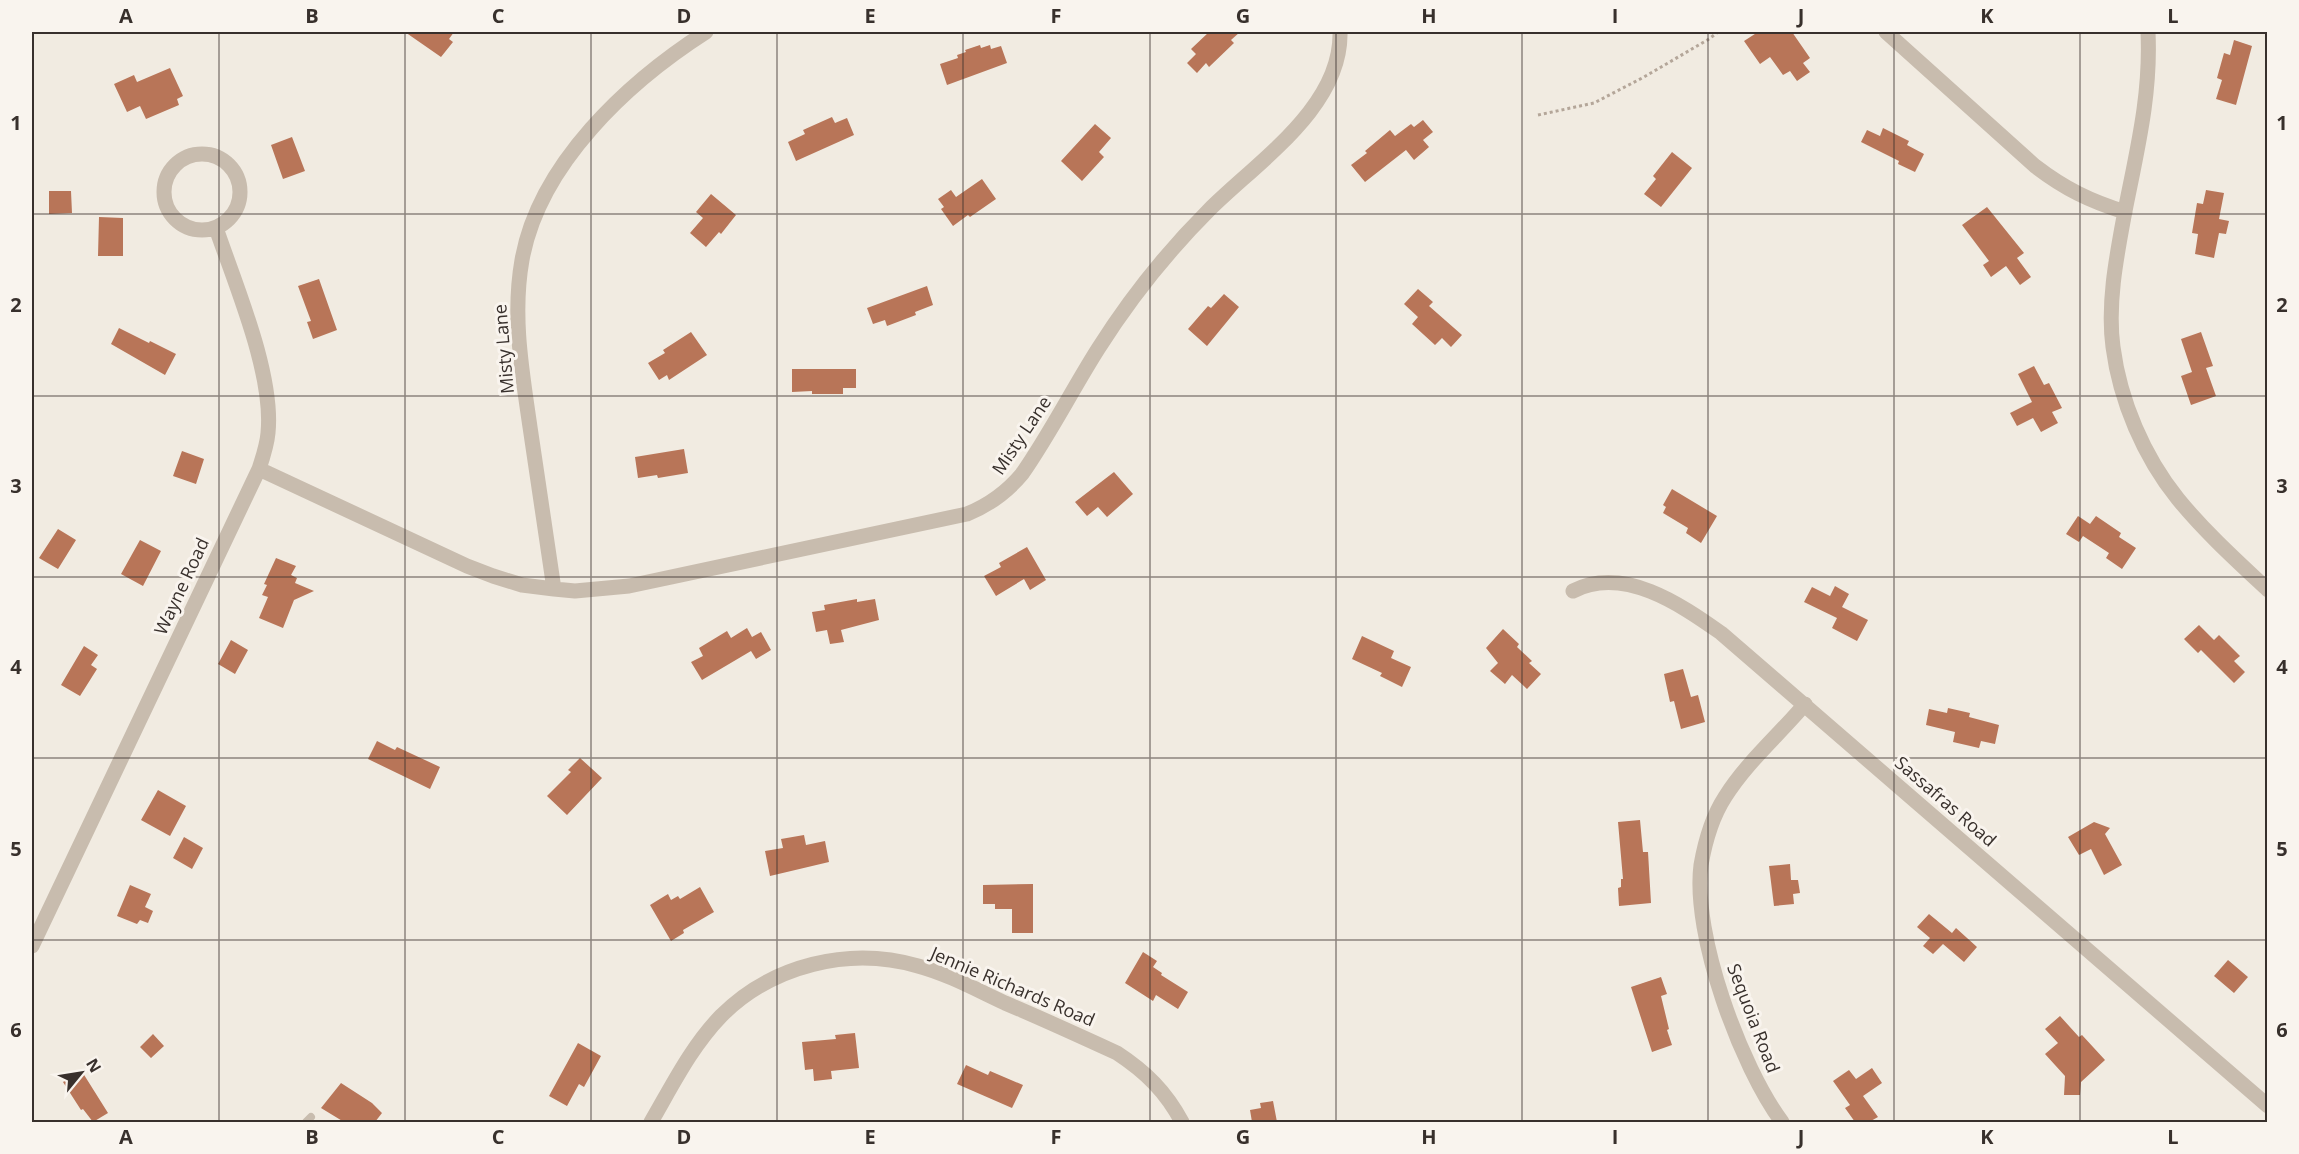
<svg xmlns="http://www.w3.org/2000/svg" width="2299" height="1154" font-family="'Open Sans',sans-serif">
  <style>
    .building { fill: #b87558 }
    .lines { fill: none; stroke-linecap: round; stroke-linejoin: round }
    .path { stroke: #b4a699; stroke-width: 3; stroke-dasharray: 3 3; stroke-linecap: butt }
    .lane { stroke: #c8bcae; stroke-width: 8 }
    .street { stroke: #c8bcae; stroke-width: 15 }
    .grid { fill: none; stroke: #38302c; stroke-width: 1.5; stroke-opacity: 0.55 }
    .labels { text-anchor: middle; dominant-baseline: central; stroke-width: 6; stroke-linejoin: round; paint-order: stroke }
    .street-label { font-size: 18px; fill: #38302c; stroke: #f9f4ee }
    .neatline { fill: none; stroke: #38302c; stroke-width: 2 }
    .grid-label { font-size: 20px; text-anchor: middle; font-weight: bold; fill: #38302c }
  </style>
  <rect width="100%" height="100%" fill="#f1ebe1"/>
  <!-- building -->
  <path class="building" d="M405,32h49l-5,7 4,3 -12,15z
    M1209,32h31l-9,8 3,3 -25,24 -3,-4 -9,10 -10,-10 9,-9 -5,-5z
    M1758,32h34l18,26 -7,5 7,9 -13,9 -7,-10 -7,4 -13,-18 -10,7 -16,-23z
    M2234,40l18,6 -16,59 -20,-6 6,-19 -5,-2 7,-25 6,2z
    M980,45l1,3 9,-3 1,4 10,-3 6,17 -60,22 -7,-21 18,-6 -1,-3 9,-3 -1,-2z
    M170,68l13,28 -6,3 2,6 -33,14 -6,-13 -13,6 -13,-28 20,-9 3,7z
    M832,117l3,6 12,-5 7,17 -58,26 -8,-19 17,-8 -2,-4z
    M1423,120l10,12 -10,8 6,7 -15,13 -8,-10 -41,32 -14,-17 16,-12 -2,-2 25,-21 5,6 16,-12 3,3z
    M1095,124l16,14 -12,14 5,5 -22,24 -21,-20z
    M1883,128l26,13 -2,4 17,9 -9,18 -17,-8 1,-3 -38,-19 6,-12 13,6z
    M292,137l13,34 -22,8 -12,-34z
    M1672,152l20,16 -31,39 -17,-13 12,-15 -3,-3z
    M982,179l14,20 -26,18 -2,-2 -15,11 -12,-17 3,-2 -6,-8 13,-9 5,7z
    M2206,190l18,3 -5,26 10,2 -3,13 -7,-1 -5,25 -19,-4 3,-20 -6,-1 5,-30 6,1z
    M49,191h22l1,22 -23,1z
    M711,194l25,21 -15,19 -2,-2 -13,15 -16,-14 13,-15 -7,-6z
    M1987,207l37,46 -7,5 14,19 -11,8 -14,-19 -15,11 -8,-12 6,-4 -27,-36z
    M99,217l24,1v38h-25z
    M319,279l18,51 -24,9 -6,-17 4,-1 -13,-35z
    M927,286l6,19 -18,7 1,3 -29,11 -2,-6 -12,4 -6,-16z
    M1418,289l15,13 -4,4 33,29 -11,12 -9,-9 -7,7 -23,-21 6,-7 -14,-13z
    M1224,294l15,13 -32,39 -19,-17 20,-23 3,2z
    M119,328l30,15 1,-2 26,13 -11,21 -54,-31z
    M691,332l16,23 -38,25 -2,-5 -8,5 -11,-17 17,-10 -2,-3z
    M2201,332l12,34 -7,2 10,28 -25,9 -10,-29 11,-4 -11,-33z
    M2034,366l10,19 5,-2 13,25 -10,4 6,11 -17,9 -8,-14 -16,8 -7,-13 22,-11 -14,-28z
    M792,369h64v19h-13v6h-31v-3l-20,1z
    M684,449l4,24 -30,5 -1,-3 -19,3 -3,-21z
    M182,451l22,8 -8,25 -23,-8z
    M1114,472l19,22 -26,23 -9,-10 -11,9 -12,-14z
    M1672,489l45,27 -16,27 -15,-10 2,-5 -25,-15 3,-6 -3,-2z
    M2078,516l12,8 6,-8 25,17 -2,4 17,11 -14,21 -16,-11 3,-5 -26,-17 -4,6 -13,-8z
    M58,529l18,11 -18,29 -19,-11z
    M140,540l21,11 -18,35 -22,-12z
    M1027,547l19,33 -16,10 -6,-11 -28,17 -12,-20 17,-9 -2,-4z
    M276,558l20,8 -5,9 6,3 -2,5 19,8 -20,9 -11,28 -24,-10 9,-21 -6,-2 5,-10 -3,-1z
    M1835,586l14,8 -7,13 26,13 -11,21 -25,-13 5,-10 -33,-16 8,-15 18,9z
    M857,599v3l18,-3 4,21 -38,10 3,12 -14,2 -3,-14 -11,2 -4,-20 13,-2 -1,-5z
    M2199,625l15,15 5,-5 21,21 -6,5 11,11 -11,11 -33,-33 -3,3 -14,-14z
    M747,628l5,9 9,-5 10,18 -15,9 -5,-8 -49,29 -11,-18 12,-6 -4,-8 28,-17 4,7z
    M1503,629l16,15 -2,3 15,14 -3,2 12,11 -14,15 -15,-14 -7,9 -15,-13 8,-8 -12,-15z
    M1362,636l32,15 -3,7 20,9 -9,20 -22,-11 2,-3 -30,-14z
    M231,640l17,10 -13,24 -17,-10z
    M84,646l14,9 -7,10 6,4 -17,27 -19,-11z
    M1683,669l8,28 7,-2 7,27 -24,7 -7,-28 -4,1 -6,-28z
    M1948,708l22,5 -1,4 30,8 -4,19 -14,-3 -2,7 -26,-6 2,-10 -29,-7 3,-16 18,4z
    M377,741l18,9 2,-3 43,20 -10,22 -62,-30z
    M580,758l22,20 -35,37 -20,-19 24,-24 -3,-2z
    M158,790l28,16 -16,30 -29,-16z
    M1640,820l3,32h5l3,51 -32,3 -1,-18 3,-1v-8h2l-5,-57z
    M2094,822l16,6 -5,6 17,31 -18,10 -13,-26 -12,6 -11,-18z
    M804,835l2,10 19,-4 4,21 -59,14 -5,-25 18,-3 -2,-9z
    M184,837l19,11 -11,21 -19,-11z
    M1790,864l1,16h7l2,13 -7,1 1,10 -20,2 -5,-40z
    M1033,884v49h-21v-24h-17v-5h-12v-19z
    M130,885l21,9 -6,13 8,4 -5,12 -8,-3 -3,4 -20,-8z
    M700,887l14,25 -31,18 1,3 -13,8 -21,-36 18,-11 3,6 7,-4 2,3z
    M1929,914l23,19 4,-5 21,19 -13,15 -21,-18 -10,10 -10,-8 7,-8 -13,-11z
    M1143,952l14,9 -4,6 9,6 -1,2 27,17 -10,17 -22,-14 -3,6 -28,-18z
    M2228,960l20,17 -14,16 -20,-17z
    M1661,977l6,17 -6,2 8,33 -2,1 5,15 -20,7 -21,-65z
    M2060,1016l19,21 3,-2 23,25 -24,22 -1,13h-16l1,-19 -20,-22 13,-11 -13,-14z
    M855,1033l4,35 -28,3 1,8 -18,2 -1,-12 -8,1 -3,-28 34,-3 -1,-4z
    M153,1034l11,12 -13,12 -11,-11z
    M578,1043l23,13 -17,31 -5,-3 -12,22 -18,-10z
    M966,1065l22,10 2,-4 33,14 -11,23 -55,-24z
    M1872,1068l10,15 -19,13 15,21 -9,5h-14l-10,-14 5,-3 -17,-24 16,-11 7,9z
    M81,1070l27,43 -15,9 -10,-13 -2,1 -18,-28z
    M341,1083l31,20 10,10 -7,9h-31l-23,-14z
    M1273,1101l4,21h-25l-2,-12 11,-2 -1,-5z"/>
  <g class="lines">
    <!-- path -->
    <path class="path" d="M1538,115l56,-12 50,-26 65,-38 9,-7"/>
    <!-- lane -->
    <path class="lane" d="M306,1122l5,-5"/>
    <!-- street -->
    <path class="street" d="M1886,32l149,134c30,23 55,35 90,46
      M2148,32c3,63 -11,118 -23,179 -8,43 -18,92 -12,136 7,54 31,110 65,152 27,33 59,62 90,91
      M164 192a38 38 0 1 1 76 0a38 38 0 1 1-76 0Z
      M259,469l208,97 26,10 29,9 32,4 21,2 54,-5 338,-72c22,-9 40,-22 55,-40 28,-40 50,-84 76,-125 31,-49 70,-98 111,-139 48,-48 133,-103 131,-178
      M554,589c-8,-54 -16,-108 -24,-162 -8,-56 -18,-111 -8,-167 17,-96 106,-178 184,-228
      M1573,591c50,-26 107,13 148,42l547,473
      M32,946l227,-477c4,-12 8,-24 9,-36 6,-59 -33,-149 -52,-205
      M651,1122c21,-36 40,-75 70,-106 51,-51 128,-70 197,-50 30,8 59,24 87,37 38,16 75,33 112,50 29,19 49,39 65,69
      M1782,1122c-41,-55 -90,-187 -81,-257 4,-23 11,-48 24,-68 22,-35 54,-62 80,-93"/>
  </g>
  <!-- grid -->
  <path class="grid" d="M219,32v1090M405,32v1090M591,32v1090M777,32v1090M963,32v1090M1150,32v1090M1336,32v1090M1522,32v1090M1708,32v1090M1894,32v1090M2080,32v1090M32,214h2236M32,396h2236M32,577h2236M32,758h2236M32,940h2236"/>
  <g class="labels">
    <!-- street labels -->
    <g class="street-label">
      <text transform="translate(503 349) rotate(-95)">Misty Lane</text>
      <text transform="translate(1021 435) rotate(-56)">Misty Lane</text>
      <text transform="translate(181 586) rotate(-65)">Wayne Road</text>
      <text transform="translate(1946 801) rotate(41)">Sassafras Road</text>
      <text transform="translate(1013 986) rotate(23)">Jennie Richards Road</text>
      <text transform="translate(1754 1018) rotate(69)">Sequoia Road</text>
    </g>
  </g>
  <!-- border -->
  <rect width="2299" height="1154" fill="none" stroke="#f9f4ee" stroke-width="66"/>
  <!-- north arrow -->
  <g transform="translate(81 1073) rotate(60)" stroke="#f9f4ee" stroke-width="4.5" paint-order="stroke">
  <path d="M0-4.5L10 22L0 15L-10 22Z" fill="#38302c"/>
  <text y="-9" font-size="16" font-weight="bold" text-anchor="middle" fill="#38302c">N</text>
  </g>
  <rect x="33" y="33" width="2233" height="1088" class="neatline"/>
  <g class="grid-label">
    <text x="126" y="23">A</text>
    <text x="312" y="23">B</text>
    <text x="498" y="23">C</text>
    <text x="684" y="23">D</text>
    <text x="870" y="23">E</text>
    <text x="1056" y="23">F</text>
    <text x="1243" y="23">G</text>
    <text x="1429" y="23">H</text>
    <text x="1615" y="23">I</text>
    <text x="1801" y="23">J</text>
    <text x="1987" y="23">K</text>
    <text x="2173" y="23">L</text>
    <text x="16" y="130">1</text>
    <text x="2282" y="130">1</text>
    <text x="16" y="312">2</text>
    <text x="2282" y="312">2</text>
    <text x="16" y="493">3</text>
    <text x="2282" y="493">3</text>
    <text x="16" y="674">4</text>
    <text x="2282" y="674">4</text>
    <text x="16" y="856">5</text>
    <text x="2282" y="856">5</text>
    <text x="16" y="1037">6</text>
    <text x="2282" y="1037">6</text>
    <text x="126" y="1144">A</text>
    <text x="312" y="1144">B</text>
    <text x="498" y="1144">C</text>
    <text x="684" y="1144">D</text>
    <text x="870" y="1144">E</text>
    <text x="1056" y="1144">F</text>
    <text x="1243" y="1144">G</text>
    <text x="1429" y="1144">H</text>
    <text x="1615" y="1144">I</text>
    <text x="1801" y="1144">J</text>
    <text x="1987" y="1144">K</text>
    <text x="2173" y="1144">L</text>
  </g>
</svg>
